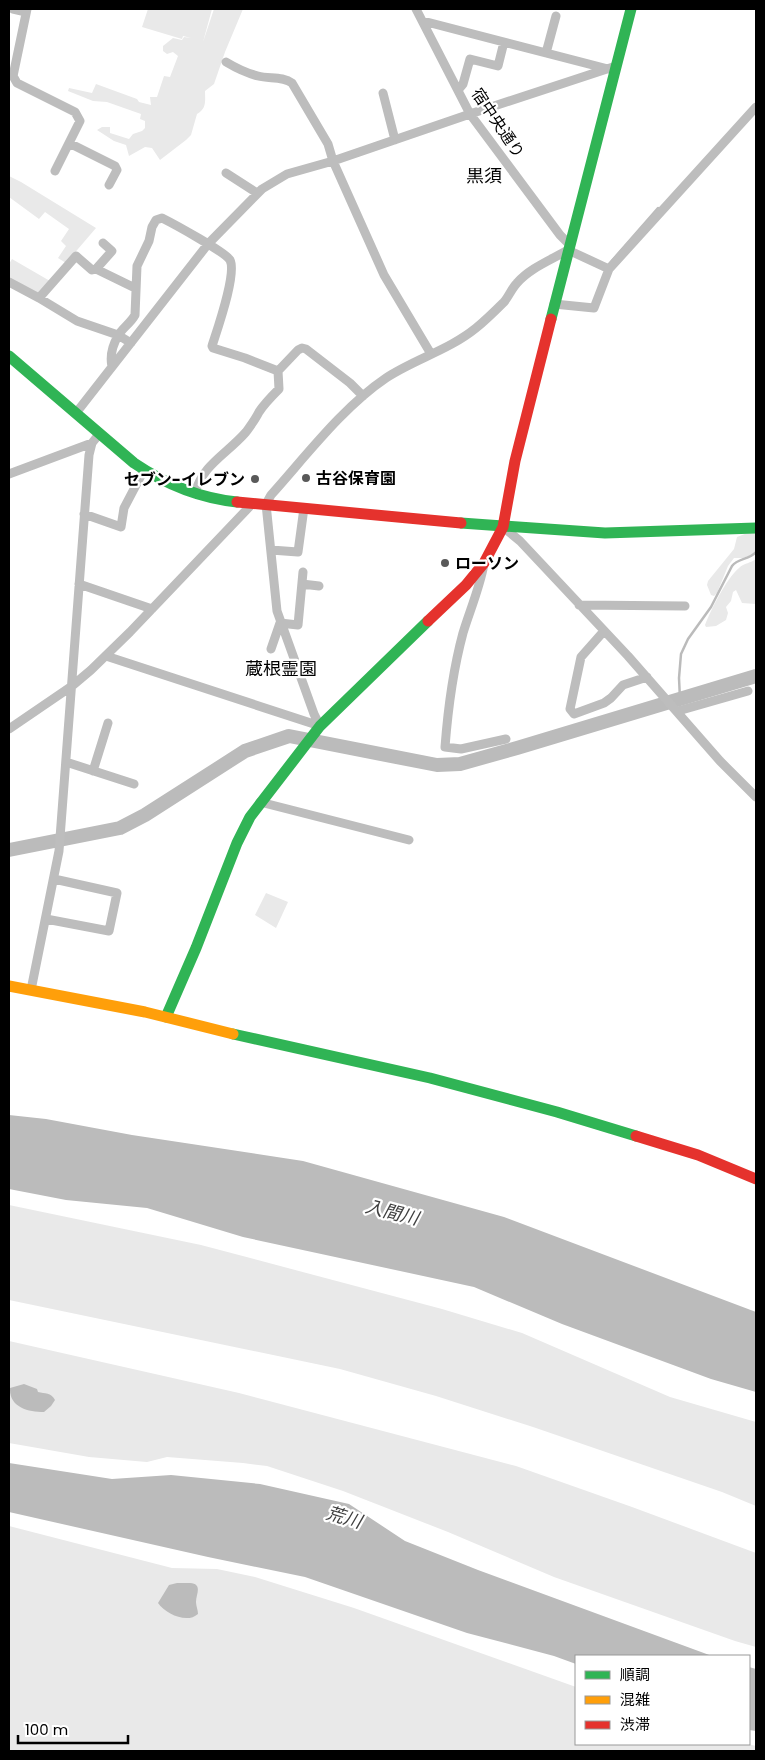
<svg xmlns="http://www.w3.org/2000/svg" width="765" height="1760" font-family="Poppins,'Noto Sans JP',sans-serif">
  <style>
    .green { fill: #e9e9e9 }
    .water { fill: #bbb }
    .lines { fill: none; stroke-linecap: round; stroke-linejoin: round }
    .stream { stroke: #bbb; stroke-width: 2.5 }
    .river { stroke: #bbb; stroke-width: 14 }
    .street { stroke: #bdbdbd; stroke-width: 9 }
    .fast { stroke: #30b455; stroke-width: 11 }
    .slow { stroke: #ff9f0a; stroke-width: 11 }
    .jam { stroke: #e5322d; stroke-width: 11 }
    .poi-dot { fill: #595959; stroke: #fff; stroke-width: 2 }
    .labels { text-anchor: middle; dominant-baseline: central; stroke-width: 4.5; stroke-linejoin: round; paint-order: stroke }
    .street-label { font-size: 16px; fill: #000; stroke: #fff }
    .poi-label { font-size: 16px; font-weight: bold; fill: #000; stroke: #fff; text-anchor: start }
    .neighbourhood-label { font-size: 18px; fill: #000; stroke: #fff }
    .water-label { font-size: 18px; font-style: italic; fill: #3f3f3f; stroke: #fff }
  </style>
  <rect width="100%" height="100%" fill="#fff"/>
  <!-- green -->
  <path class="green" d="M148,9h64l-9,33 11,-33h29l-18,43 -11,32 -9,7c0,9 2,18 -8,23l-6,21 -5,5 -26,20 -8,-12 -7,-1 -16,9 -3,-11 -12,-4 -17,-11 5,-3h8v6l19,6 4,-5 9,-3 3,-3v-7l-5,-2 1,-5 -34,-12 -14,-1 -25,-10 1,-3 23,5 4,-9 41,15 2,3 12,3 -1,-8h7l7,-21 6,1 8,-21 -5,-4 -6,2 -4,-3v-5l10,-8 9,2 2,-3 7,1 -8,-2 -1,3 -40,-12z
    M9,176l12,6 75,46 -30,35 -8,-5 8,-12 -5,-5 8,-12 -24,-17 -6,7 -30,-22z
    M12,259l38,22 -11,13 -30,-15v-15z
    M750,532h6v21l-13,5h-9l-6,8 -11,27 -3,3 -3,-1 -4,-10 1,-4 26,-32 3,-12z
    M756,559v45l-14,-1 -6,-13 -3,2 -2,9 -5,6 2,6 -2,7 -10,6 -10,1 -1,-2c6,-15 21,-46 34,-57 5,-5 12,-5 17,-9z
    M266,893l22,9 -12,26 -21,-13z
    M9,1205l192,40 241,64 80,24 148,64 86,25v84l-34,-14 -189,-65 -97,-31 -96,-27 -331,-69z
    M9,1341l230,52 277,73 116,41 124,46v94l-21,-6 -181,-64 -106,-45 -105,-41 -76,-25 -24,-3 -76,-6 -20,5 -58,-5 -80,-14z
    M9,1526l163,42 45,1 38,8 99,31 222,79v57h172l8,2v5h-747z"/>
  <!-- water -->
  <path class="water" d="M9,1115l37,4 86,16 171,26 201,56 252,95v80l-45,-13 -149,-55 -88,-37 -231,-50 -96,-29 -81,-8 -57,-11z
    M24,1384l13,5 1,3c7,2 13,0 17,8l-4,6 -7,6c-16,0 -35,-5 -34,-24z
    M9,1463l103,16 59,-4 89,9 89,20 56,37 73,29 234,86h-136v8l-22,-8 -87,-23 -162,-56 -97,-20 -199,-45z
    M177,1583c4,0 8,0 13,0 13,1 6,11 6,19 0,4 2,8 2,12 -11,10 -32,0 -40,-11l11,-18z
    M749,1667l7,2v62l-7,-1z"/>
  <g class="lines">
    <!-- stream -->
    <path class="stream" d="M609,264l49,-56
      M680,699l-1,-21 2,-24 7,-15 23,-32 21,-41c6,-8 17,-6 24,-14"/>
    <!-- river -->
    <path class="river" d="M9,850l111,-22 25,-13 100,-64 44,-15 148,29 23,-1 57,-16 239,-72"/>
    <!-- street -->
    <path class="street" d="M13,9l13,3
      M27,9l-14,67 4,7 58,29 5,9 -25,50
      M416,9l54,105 90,121 10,10
      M423,21l185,48
      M546,53l10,-37
      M226,62c10,6 20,11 32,14 11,3 25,0 34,7l36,61 5,17 51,114 47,79
      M458,90l5,-6 7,-25 28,7 6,-24
      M383,93l12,47
      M69,143l46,23 2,4 -8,15
      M226,173l31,20
      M96,269l16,-18 -9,-8
      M9,282l30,16 37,-42 16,14 4,-1 39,19
      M39,298l38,23 41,14 13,8
      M554,304l40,4 15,-39 147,-162
      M112,367c-2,-10 0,-21 6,-31 4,-8 12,-12 17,-21l2,-49 12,-25 3,-14 4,-7 6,-2c12,6 63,34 68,42 7,14 -13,70 -18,86l1,2 32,10 33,13
      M76,413l132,-169 54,-55 25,-15 46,-13 137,-47 146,-48
      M9,474l83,-31
      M195,493c8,-29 32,-39 51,-61 5,-7 9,-12 13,-20 5,-8 13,-16 20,-23l-1,-18 20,-21 4,-2 4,1 44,34 13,13
      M84,514l37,13 3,-19 20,-38
      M503,527l17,14 108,115 92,105 36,36
      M271,550l27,2 6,-44
      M484,564c-4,23 -14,46 -21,69 -10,37 -15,75 -18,114l16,2 45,-10
      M79,584l73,25
      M302,584l17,2
      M579,605l106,1
      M604,631l-23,26 -11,52 4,5 30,-11 7,-5 12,-13 24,-8
      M271,649l9,-26 18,2 5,-53
      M106,656l214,70
      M678,711l70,-20
      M320,726l-6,-12 -37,-103 -11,-107 5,-9c35,-39 72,-88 115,-117 29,-19 63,-28 90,-50 10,-8 19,-17 28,-26 5,-6 8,-14 13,-19 13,-15 34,-23 51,-33l41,19
      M9,729l63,-43 19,-16 39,-38 123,-129
      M66,762l68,22
      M93,771l15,-48
      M260,802l149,38
      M46,919l63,12 8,-38 -63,-14
      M31,990l28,-139 30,-396 3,-12 8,-10"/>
    <!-- fast -->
    <path class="fast" d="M551,319l80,-310
      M9,356l125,107c31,21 65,35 103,39
      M461,523l144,10 151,-5
      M166,1017l30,-69 41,-105 13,-26 70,-91 108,-105
      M233,1034l197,44 127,34 79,24"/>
    <!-- slow -->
    <path class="slow" d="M9,986l136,26 88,22"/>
    <!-- jam -->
    <path class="jam" d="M237,502l224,21
      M428,621l38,-36 18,-22 19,-36 12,-66 36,-142
      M636,1136l62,19 58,24"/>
  </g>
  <!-- markers -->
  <g class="poi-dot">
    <circle cx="306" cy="478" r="5"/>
    <circle cx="255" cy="479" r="5"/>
    <circle cx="445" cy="563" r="5"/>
  </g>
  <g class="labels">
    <!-- street labels -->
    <g class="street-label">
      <text transform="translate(498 123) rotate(56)">宿中央通り</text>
    </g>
    <!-- poi labels -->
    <g class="poi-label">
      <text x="316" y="478">古谷保育園</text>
      <text x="245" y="479" text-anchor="end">セブン-イレブン</text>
      <text x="455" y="563">ローソン</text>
    </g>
    <!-- neighbourhood labels -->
    <g class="neighbourhood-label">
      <text x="484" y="175">黒須</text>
      <text x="281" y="668">蔵根霊園</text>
    </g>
    <!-- water labels -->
    <g class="water-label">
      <text transform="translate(392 1212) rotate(14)">入間川</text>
      <text transform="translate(344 1517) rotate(16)">荒川</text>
    </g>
  </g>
  <!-- border -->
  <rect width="765" height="1760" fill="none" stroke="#000000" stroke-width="20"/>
  <!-- legend -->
  <rect x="575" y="1655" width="175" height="90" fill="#ffffff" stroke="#999999"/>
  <rect x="585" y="1671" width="25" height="8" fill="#30b455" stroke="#999999"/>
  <text x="620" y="1680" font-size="15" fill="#000000">順調</text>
  <rect x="585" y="1696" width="25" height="8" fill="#ff9f0a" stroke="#999999"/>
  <text x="620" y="1705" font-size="15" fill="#000000">混雑</text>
  <rect x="585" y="1721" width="25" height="8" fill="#e5322d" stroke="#999999"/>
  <text x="620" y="1730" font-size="15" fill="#000000">渋滞</text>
  <!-- scale -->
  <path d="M18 1735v8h110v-8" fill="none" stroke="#000000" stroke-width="2.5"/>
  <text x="25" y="1735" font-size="15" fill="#000000" stroke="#ffffff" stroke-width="4" paint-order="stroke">100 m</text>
</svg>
